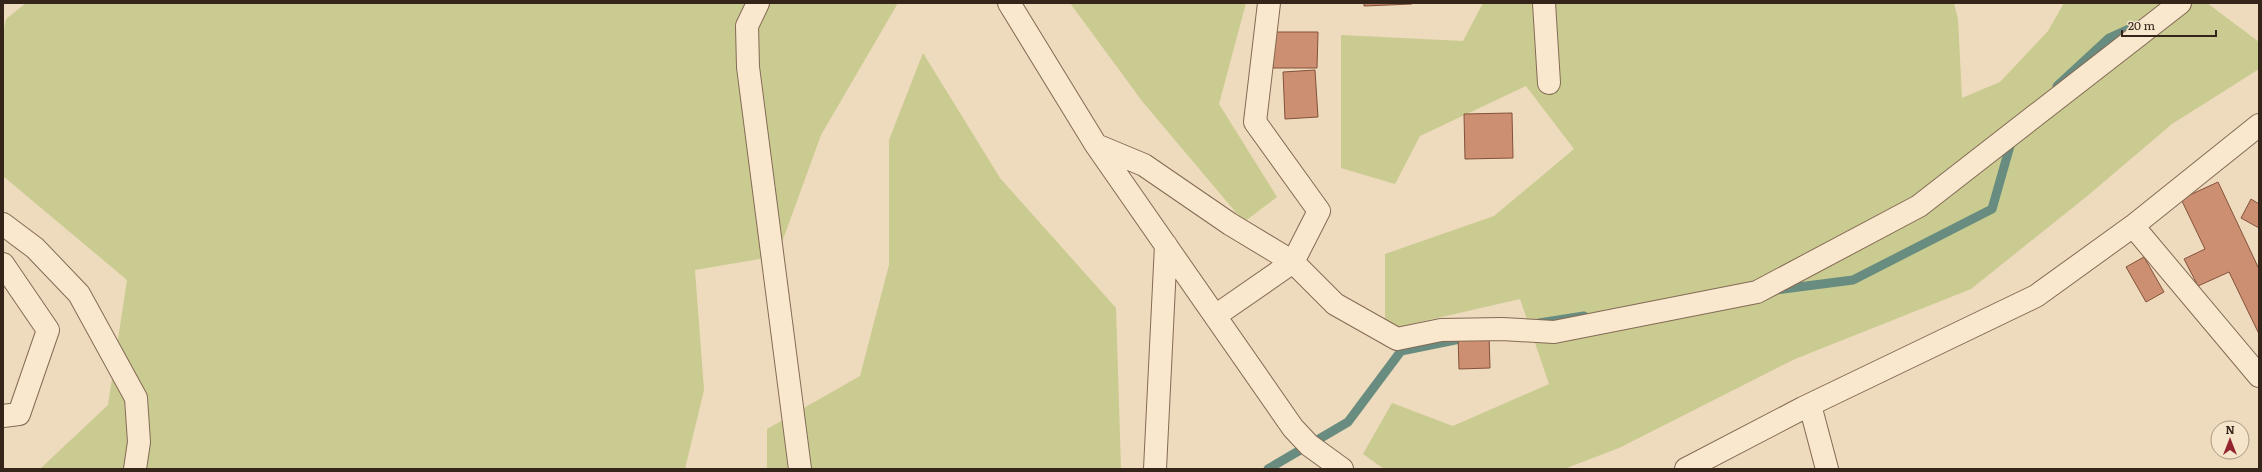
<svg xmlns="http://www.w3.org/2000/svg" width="2262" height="472" font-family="Literata,serif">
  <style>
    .green { fill: #c9cb90 }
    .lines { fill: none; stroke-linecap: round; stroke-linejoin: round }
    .stream { stroke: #688c7f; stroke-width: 9 }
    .building { fill: #cc8f71; stroke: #84523b }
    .minor-casing { stroke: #856a55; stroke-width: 24 }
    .minor { stroke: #f9e8ce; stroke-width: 22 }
  </style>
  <rect width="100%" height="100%" fill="#eedabc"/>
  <!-- green -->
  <path class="green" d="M26,3h872l-77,132 -44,121 -82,14 9,120 -19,79h-645l68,-64 19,-125 -124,-104v-142l3,-15z
    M1070,3h176l-27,101 58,93 -33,25 -102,-121z
    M1483,3h471l4,16 4,79 38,-16 48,-51 16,-28h143l52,39v27l-87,55 -86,73 -115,92 -176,70 -176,89 -55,21h-180l-21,-15 29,-51 61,23 96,-42 -29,-85 -135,31v-76l109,-38 80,-67 -48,-63 -106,50 -25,48 -54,-16v-133l122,6z
    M923,53l77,125 116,130 5,161h-354v-40l93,-53 29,-111v-125z"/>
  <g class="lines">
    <!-- stream -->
    <path class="stream" d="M2057,86l52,-48 31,-14
      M1775,290l78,-10 139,-71 20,-70
      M1539,323l45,-7
      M1268,469l80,-47 53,-71 59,-12"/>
  </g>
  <!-- building -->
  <path class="building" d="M1364,3h48v1l-48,2z
    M1274,32h44l-1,36h-44z
    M1315,70l3,47 -33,2 -2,-47z
    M1512,113l1,45 -48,1 -1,-45z
    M2218,182l41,87v65l-30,-62 -31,14 -14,-27 21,-10 -24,-50z
    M2251,199l8,5v24l-18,-10z
    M2144,257l20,35 -18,10 -20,-35z
    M1489,334l1,34 -31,1 -1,-34z"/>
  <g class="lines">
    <defs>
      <path id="minor" d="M758,3l-11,23 1,41 52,402
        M1009,3l87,142 197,283 16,17 33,24
        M1544,3l5,80
        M1096,145l48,20 86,59 63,38 42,42 62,35 44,-9 61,-1 52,3 203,-40 162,-86 261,-203
        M3,224l32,24 44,46 57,104 3,44 -4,27
        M2133,226l126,150
        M3,264l45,66 -29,84 -16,2
        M1215,316l78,-54 26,-51 -64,-89 14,-119
        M1810,405l17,64
        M1155,469l11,-224
        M1686,469l117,-61 233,-112 97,-70 126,-101"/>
    </defs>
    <!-- minor casing -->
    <use href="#minor" class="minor-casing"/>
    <!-- minor -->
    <use href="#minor" class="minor"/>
  </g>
  <!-- border -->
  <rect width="2262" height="472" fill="none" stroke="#34241a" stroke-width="8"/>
  <!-- north arrow -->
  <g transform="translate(2230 440)"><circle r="19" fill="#f5e5cb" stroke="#a89884"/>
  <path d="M0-3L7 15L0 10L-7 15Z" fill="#942530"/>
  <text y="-6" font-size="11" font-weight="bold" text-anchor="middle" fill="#34241a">N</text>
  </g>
  <!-- scale -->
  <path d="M2122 30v6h94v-6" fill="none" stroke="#34241a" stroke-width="2"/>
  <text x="2128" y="30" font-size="12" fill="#34241a" stroke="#f5e5cb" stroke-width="3" paint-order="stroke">20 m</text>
</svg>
